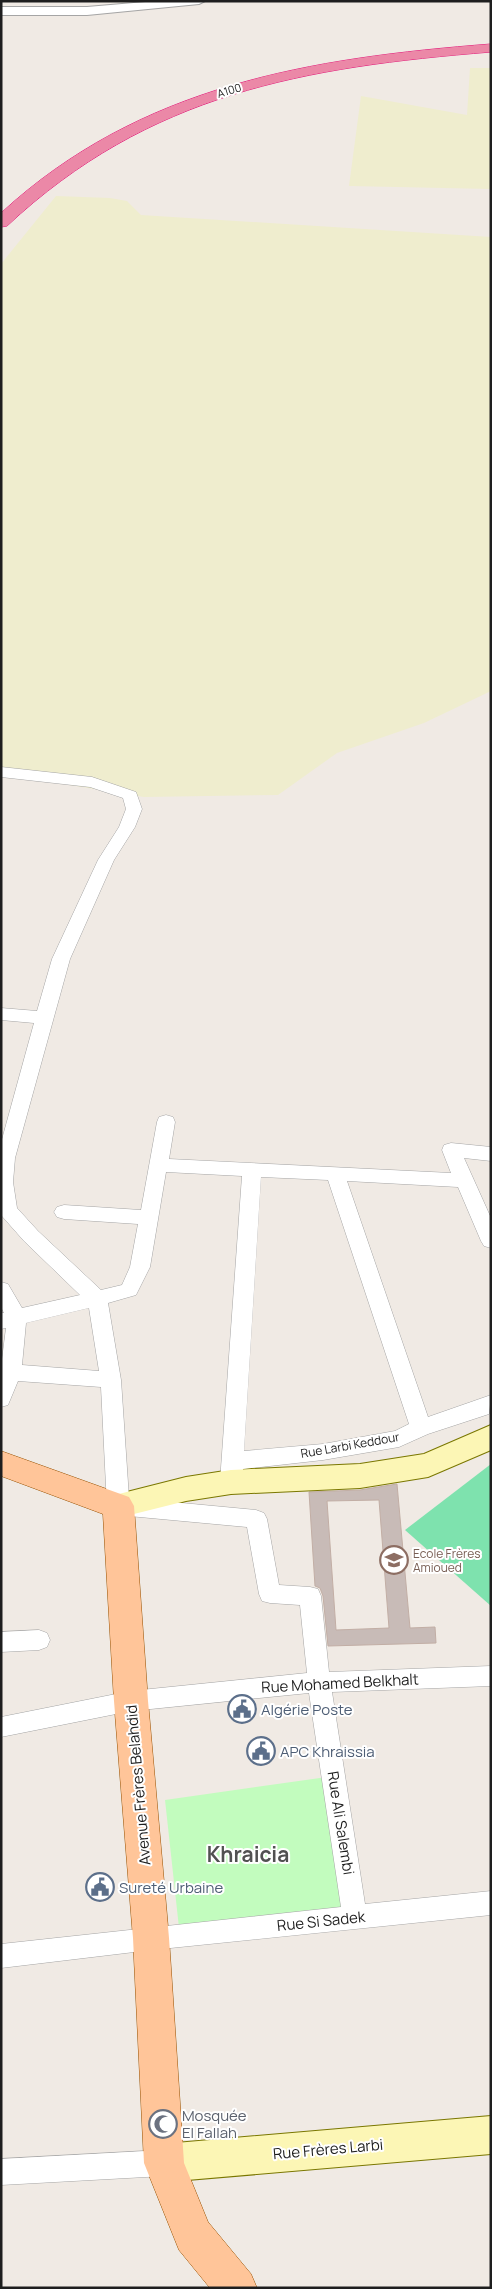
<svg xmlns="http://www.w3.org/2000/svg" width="492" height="2289" font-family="Manrope,sans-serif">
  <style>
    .farmland { fill: #efedce }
    .park { fill: #c2fcbe }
    .pitch { fill: #7ee2ae }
    .building { fill: #c8bbb7; stroke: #c2aea5; fill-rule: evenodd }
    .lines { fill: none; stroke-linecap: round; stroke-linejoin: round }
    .minor-casing { stroke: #a5a5a5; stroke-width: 1 }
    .tertiary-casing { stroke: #a5a5a5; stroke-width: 2 }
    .secondary-casing { stroke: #7a7700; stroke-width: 2 }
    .primary-casing { stroke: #985100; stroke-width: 1 }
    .motorway-casing { stroke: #e21c7a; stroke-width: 1 }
    .minor { fill: #fff; fill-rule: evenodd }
    .tertiary { fill: #fff; fill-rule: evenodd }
    .secondary { fill: #fcf6b5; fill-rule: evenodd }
    .primary { fill: #ffc599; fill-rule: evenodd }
    .motorway { fill: #eb88a7; fill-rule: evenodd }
    .labels { text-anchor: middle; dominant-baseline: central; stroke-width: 4; stroke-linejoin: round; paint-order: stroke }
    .far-street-label { font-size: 11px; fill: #1e1e1e; stroke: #fff }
    .street-label { font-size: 12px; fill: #1e1e1e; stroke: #fff }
    .education-label { font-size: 12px; fill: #785e54; stroke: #fff; text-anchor: start }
    .near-street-label { font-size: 15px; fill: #1e1e1e; stroke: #fff }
    .near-service-label { font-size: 15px; fill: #4e5e75; stroke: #fff; text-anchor: start }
    .near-worship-label { font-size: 15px; fill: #5b616d; stroke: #fff; text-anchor: start }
    .near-district-label { font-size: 21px; font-weight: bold; fill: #515151; stroke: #fff }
  </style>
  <rect width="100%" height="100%" fill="#f0eae4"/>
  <!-- farmland -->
  <path class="farmland" d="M470,68h21v121l-142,-3 12,-90 106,19z
    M56,196l54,2 17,3 14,14 350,22v454l-67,32 -87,30 -59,42 -134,2 -143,-23v-510z"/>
  <!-- park -->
  <path class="park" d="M327,1777l17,134 -165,17 -14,-128z"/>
  <!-- pitch -->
  <path class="pitch" d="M491,1464v142l-86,-76z"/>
  <!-- building -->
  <path class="building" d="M397,1484l13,144 25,-1 1,16 -108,3 -5,-50 -3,-8 -5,-2 -6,-94 51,-2zM379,1500l10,128 -53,2 -9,-129z"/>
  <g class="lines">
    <defs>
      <path id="minor" d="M1,767l91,10 44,15 6,17 -7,18 -21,33 -44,99 -55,199 -2,24 4,26 21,23 63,59 21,-5 8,-18 8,-43 -74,-5 -7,-2 -3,-5 3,-5 7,-2 77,5 16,-88 2,-5 7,-2 7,2 2,5 -6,37 282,14 -9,-23 2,-5 7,-2 40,4v14l-27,-3 27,60v30l-7,-2 -3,-5 -23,-54 -111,-6 81,236 63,-22 -2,19 -61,20 -29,13 -76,13 -80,9 -1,13 -3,6 -8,3 -8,-3 -3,-6 22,-306 -76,-4 -16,95 -14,28 -28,8 13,77 8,118 127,12 8,3 3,6 12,66 31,2 8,2 3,7 8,76 162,-6v20l-159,6 33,212 126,-13v24l-340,35 -150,18v-24l340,-37 -32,-214 -178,18 -130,26v-20l130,-26 176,-18 -7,-68 -30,-2 -8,-2 -3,-7 -12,-67 -129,-12 -8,-3 -3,-6 -6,-119 -83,-6 -10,24 -7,2v-40l5,-39 -5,1v-16h3l-3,-6v-25l7,2 14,24 58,-13 -56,-54 -23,-26v-72l33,-120 -33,-3v-12l36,3 15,-52 46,-99 21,-33 7,-18 -3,-11 -33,-11 -89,-10zM261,1177l67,3 81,244 -14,7 -72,13 -79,7zM89,1308l10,63 -77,-6 4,-42z
        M39,1630l8,3 3,7 -3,7 -8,3 -38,2v-20z
        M164,2150l9,4 4,9 -4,9 -9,4 -163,9v-26z"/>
      <path id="tertiary" d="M157,1h48l-6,3 -112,11h-86v-8h86z"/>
      <path id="secondary" d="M491,1425v25l-63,27 -68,11 -129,6 -45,7 -68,17 -11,-3 -4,-9 4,-9 79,-20 45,-7 129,-6 64,-10z
        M491,2116v38l-327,28 -13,-6 -6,-13 6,-13 13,-6z"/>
      <path id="primary" d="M1,1451l128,46 5,9 14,195 21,237 15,225 24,59 43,52 6,14h-47l-31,-38 -35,-87 -11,-225 -19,-237 -11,-187 -102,-38z"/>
      <path id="motorway" d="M491,44v8c-186,15 -342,41 -484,174l-6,1v-14c139,-128 310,-155 490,-169z"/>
    </defs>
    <!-- minor casing -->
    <use href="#minor" class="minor-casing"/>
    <!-- tertiary casing -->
    <use href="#tertiary" class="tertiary-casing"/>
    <!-- secondary casing -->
    <use href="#secondary" class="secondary-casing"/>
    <!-- primary casing -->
    <use href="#primary" class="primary-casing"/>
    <!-- motorway casing -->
    <use href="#motorway" class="motorway-casing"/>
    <!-- minor -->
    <use href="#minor" class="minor"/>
    <!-- tertiary -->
    <use href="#tertiary" class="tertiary"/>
    <!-- secondary -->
    <use href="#secondary" class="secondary"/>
    <!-- primary -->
    <use href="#primary" class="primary"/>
    <!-- motorway -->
    <use href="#motorway" class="motorway"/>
  </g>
  <!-- icons -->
  <defs>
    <symbol id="school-ring" viewBox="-11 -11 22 22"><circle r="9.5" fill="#fff" stroke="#8d6e63" stroke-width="1.5"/><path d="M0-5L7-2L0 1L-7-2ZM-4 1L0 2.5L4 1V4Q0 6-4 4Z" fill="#8d6e63"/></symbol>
    <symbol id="civic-ring" viewBox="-11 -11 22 22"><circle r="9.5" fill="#fff" stroke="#5c6f8a" stroke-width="1.5"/><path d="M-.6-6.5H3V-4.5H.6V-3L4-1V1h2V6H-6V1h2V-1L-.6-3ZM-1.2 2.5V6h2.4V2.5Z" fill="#5c6f8a"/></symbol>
    <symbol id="mosque-ring" viewBox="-11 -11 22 22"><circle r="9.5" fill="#fff" stroke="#6b7280" stroke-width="1.5"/><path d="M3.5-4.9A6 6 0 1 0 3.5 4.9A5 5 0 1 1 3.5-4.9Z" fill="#6b7280"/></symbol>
  </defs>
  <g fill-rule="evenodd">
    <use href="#school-ring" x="378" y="1544" width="32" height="32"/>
    <use href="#civic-ring" x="226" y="1693" width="32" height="32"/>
    <use href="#civic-ring" x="245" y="1735" width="32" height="32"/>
    <use href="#civic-ring" x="84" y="1871" width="32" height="32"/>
    <use href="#mosque-ring" x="147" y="2108" width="32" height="32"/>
  </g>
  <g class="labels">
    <!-- far-street labels -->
    <g class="far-street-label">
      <text transform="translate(229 90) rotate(-17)">A100</text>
    </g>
    <!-- street labels -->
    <g class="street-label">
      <text transform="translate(350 1445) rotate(-10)">Rue Larbi Keddour</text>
    </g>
    <!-- education labels -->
    <g class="education-label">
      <text x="413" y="1553">Ecole Frères<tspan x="413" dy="14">Amioued</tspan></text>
    </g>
    <!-- near-street labels -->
    <g class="near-street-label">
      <text transform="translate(340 1683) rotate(-3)">Rue Mohamed Belkhalt</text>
      <text transform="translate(138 1785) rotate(-95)">Avenue Frères Belahdid</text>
      <text transform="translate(341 1823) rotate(81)">Rue Ali Salembi</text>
      <text transform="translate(321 1921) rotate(-6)">Rue Si Sadek</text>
      <text transform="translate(328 2149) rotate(-5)">Rue Frères Larbi</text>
    </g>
    <!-- near-service labels -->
    <g class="near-service-label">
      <text x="261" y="1709">Algérie Poste</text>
      <text x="280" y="1751">APC Khraissia</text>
      <text x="119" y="1887">Sureté Urbaine</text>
    </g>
    <!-- near-worship labels -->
    <g class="near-worship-label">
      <text x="182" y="2115">Mosquée<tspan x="182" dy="17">El Fallah</tspan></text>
    </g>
    <!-- near-district labels -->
    <g class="near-district-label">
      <text x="248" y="1854">Khraicia</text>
    </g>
  </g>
  <!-- border -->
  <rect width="492" height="2289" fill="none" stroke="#1e1e1e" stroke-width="5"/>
</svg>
